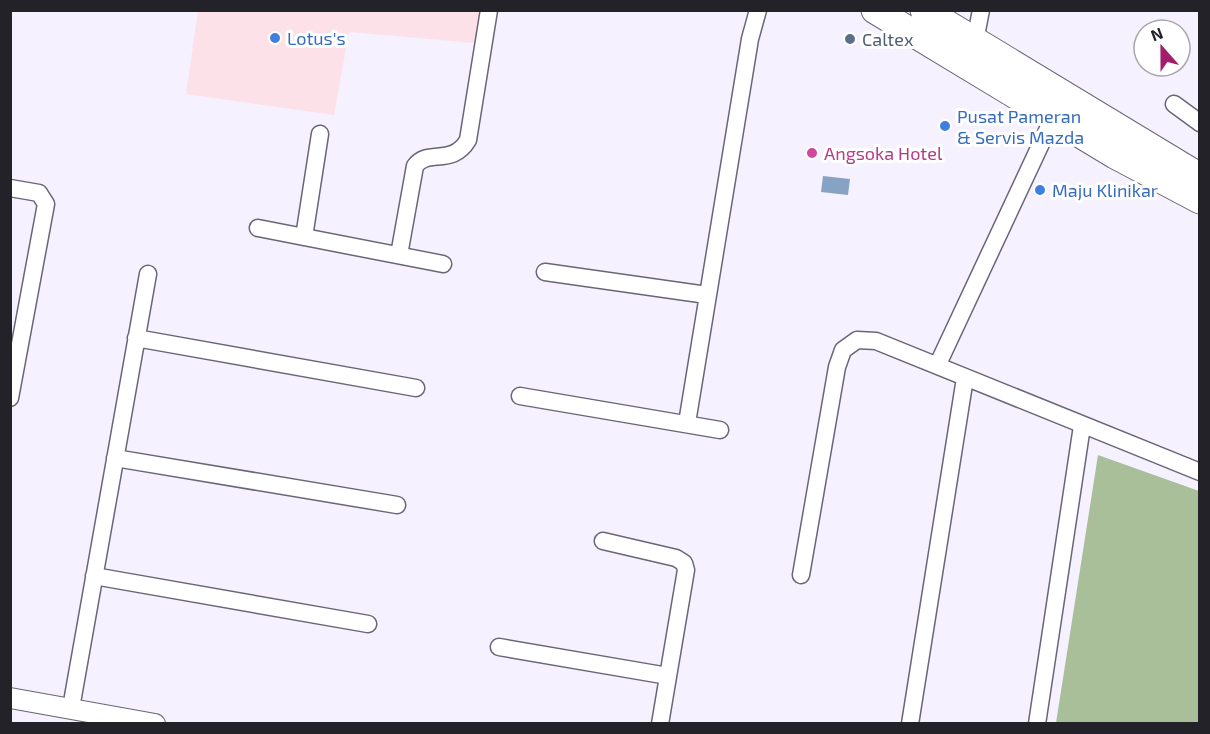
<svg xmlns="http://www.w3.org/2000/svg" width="1210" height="734" font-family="'Exo 2',sans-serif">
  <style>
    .commercial { fill: #fce2e8 }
    .forest { fill: #a8bf9a }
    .water { fill: #87a3c4 }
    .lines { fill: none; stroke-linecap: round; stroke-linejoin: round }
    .minor-casing { stroke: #6a6577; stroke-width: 19 }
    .tertiary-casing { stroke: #6a6577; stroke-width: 22 }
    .trunk-casing { stroke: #6a6577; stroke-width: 29 }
    .minor { stroke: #fff; stroke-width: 16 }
    .tertiary { stroke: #fff; stroke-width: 20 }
    .trunk { stroke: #fff; stroke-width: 27 }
    .shop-dot { fill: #3f7fe0; stroke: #fff; stroke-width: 2 }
    .service-dot { fill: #5c6f8a; stroke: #fff; stroke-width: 2 }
    .hotel-dot { fill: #d1479c; stroke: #fff; stroke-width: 2 }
    .labels { text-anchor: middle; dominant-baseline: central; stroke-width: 6; stroke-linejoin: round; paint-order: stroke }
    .shop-label { font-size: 18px; fill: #366cbe; stroke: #fff; text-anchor: start }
    .service-label { font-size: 18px; fill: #4e5e75; stroke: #fff; text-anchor: start }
    .hotel-label { font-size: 18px; fill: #b23c85; stroke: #fff; text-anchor: start }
  </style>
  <rect width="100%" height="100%" fill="#f5f1fe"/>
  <!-- commercial -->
  <path class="commercial" d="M198,11h293l-6,33 -136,-12 -15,83 -148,-21z"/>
  <!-- forest -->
  <path class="forest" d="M1098,455l101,36v232h-143z"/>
  <!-- water -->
  <path class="water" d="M823,176l27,3 -2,16 -27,-3z"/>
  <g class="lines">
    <defs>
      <path id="minor" d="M975,41l6,-31
        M1174,104l26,19
        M10,188l29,5 7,11 -36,194
        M258,228l185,36
        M304,237l16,-103
        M399,255l16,-89c13,-18 37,1 53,-26l21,-130
        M545,272l162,23
        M136,338l280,50
        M938,364l115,-246
        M520,396l200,34
        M687,423l63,-384 8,-29
        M115,458l282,47
        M603,541l73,17 8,5 2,7 -26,154
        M801,575l36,-208 6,-17 14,-10 19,1 324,131
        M94,576l274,48
        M499,647l169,29
        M71,708l77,-434
        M910,724l55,-346
        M1037,724l45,-298"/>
      <path id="tertiary" d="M10,698l145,26"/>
      <path id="trunk" d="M875,10l240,145 85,45
        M924,10l276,167"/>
    </defs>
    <!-- minor casing -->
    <use href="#minor" class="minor-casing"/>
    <!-- tertiary casing -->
    <use href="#tertiary" class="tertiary-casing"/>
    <!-- trunk casing -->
    <use href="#trunk" class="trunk-casing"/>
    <!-- minor -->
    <use href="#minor" class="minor"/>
    <!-- tertiary -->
    <use href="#tertiary" class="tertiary"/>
    <!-- trunk -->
    <use href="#trunk" class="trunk"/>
  </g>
  <!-- markers -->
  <g class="shop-dot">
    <circle cx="275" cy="38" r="6"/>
    <circle cx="945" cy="126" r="6"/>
    <circle cx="1040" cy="190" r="6"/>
  </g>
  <circle class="service-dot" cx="850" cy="39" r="6"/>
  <circle class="hotel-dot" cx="812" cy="153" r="6"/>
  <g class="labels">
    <!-- shop labels -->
    <g class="shop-label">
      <text x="287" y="38">Lotus's</text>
      <text x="957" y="116">Pusat Pameran<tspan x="957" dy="21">&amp; Servis Mazda</tspan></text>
      <text x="1052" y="190">Maju Klinikar</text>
    </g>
    <!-- service labels -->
    <g class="service-label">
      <text x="862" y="39">Caltex</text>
    </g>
    <!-- hotel labels -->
    <g class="hotel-label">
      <text x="824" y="153">Angsoka Hotel</text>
    </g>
  </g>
  <!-- border -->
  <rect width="1210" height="734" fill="none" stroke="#242229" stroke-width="24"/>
  <!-- north arrow -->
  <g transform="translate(1162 48) rotate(339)"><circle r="28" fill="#ffffff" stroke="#a7a7a9" stroke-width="1.5"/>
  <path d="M0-4.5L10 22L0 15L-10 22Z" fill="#a31e6a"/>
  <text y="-9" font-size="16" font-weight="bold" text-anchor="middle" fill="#242229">N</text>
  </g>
</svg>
